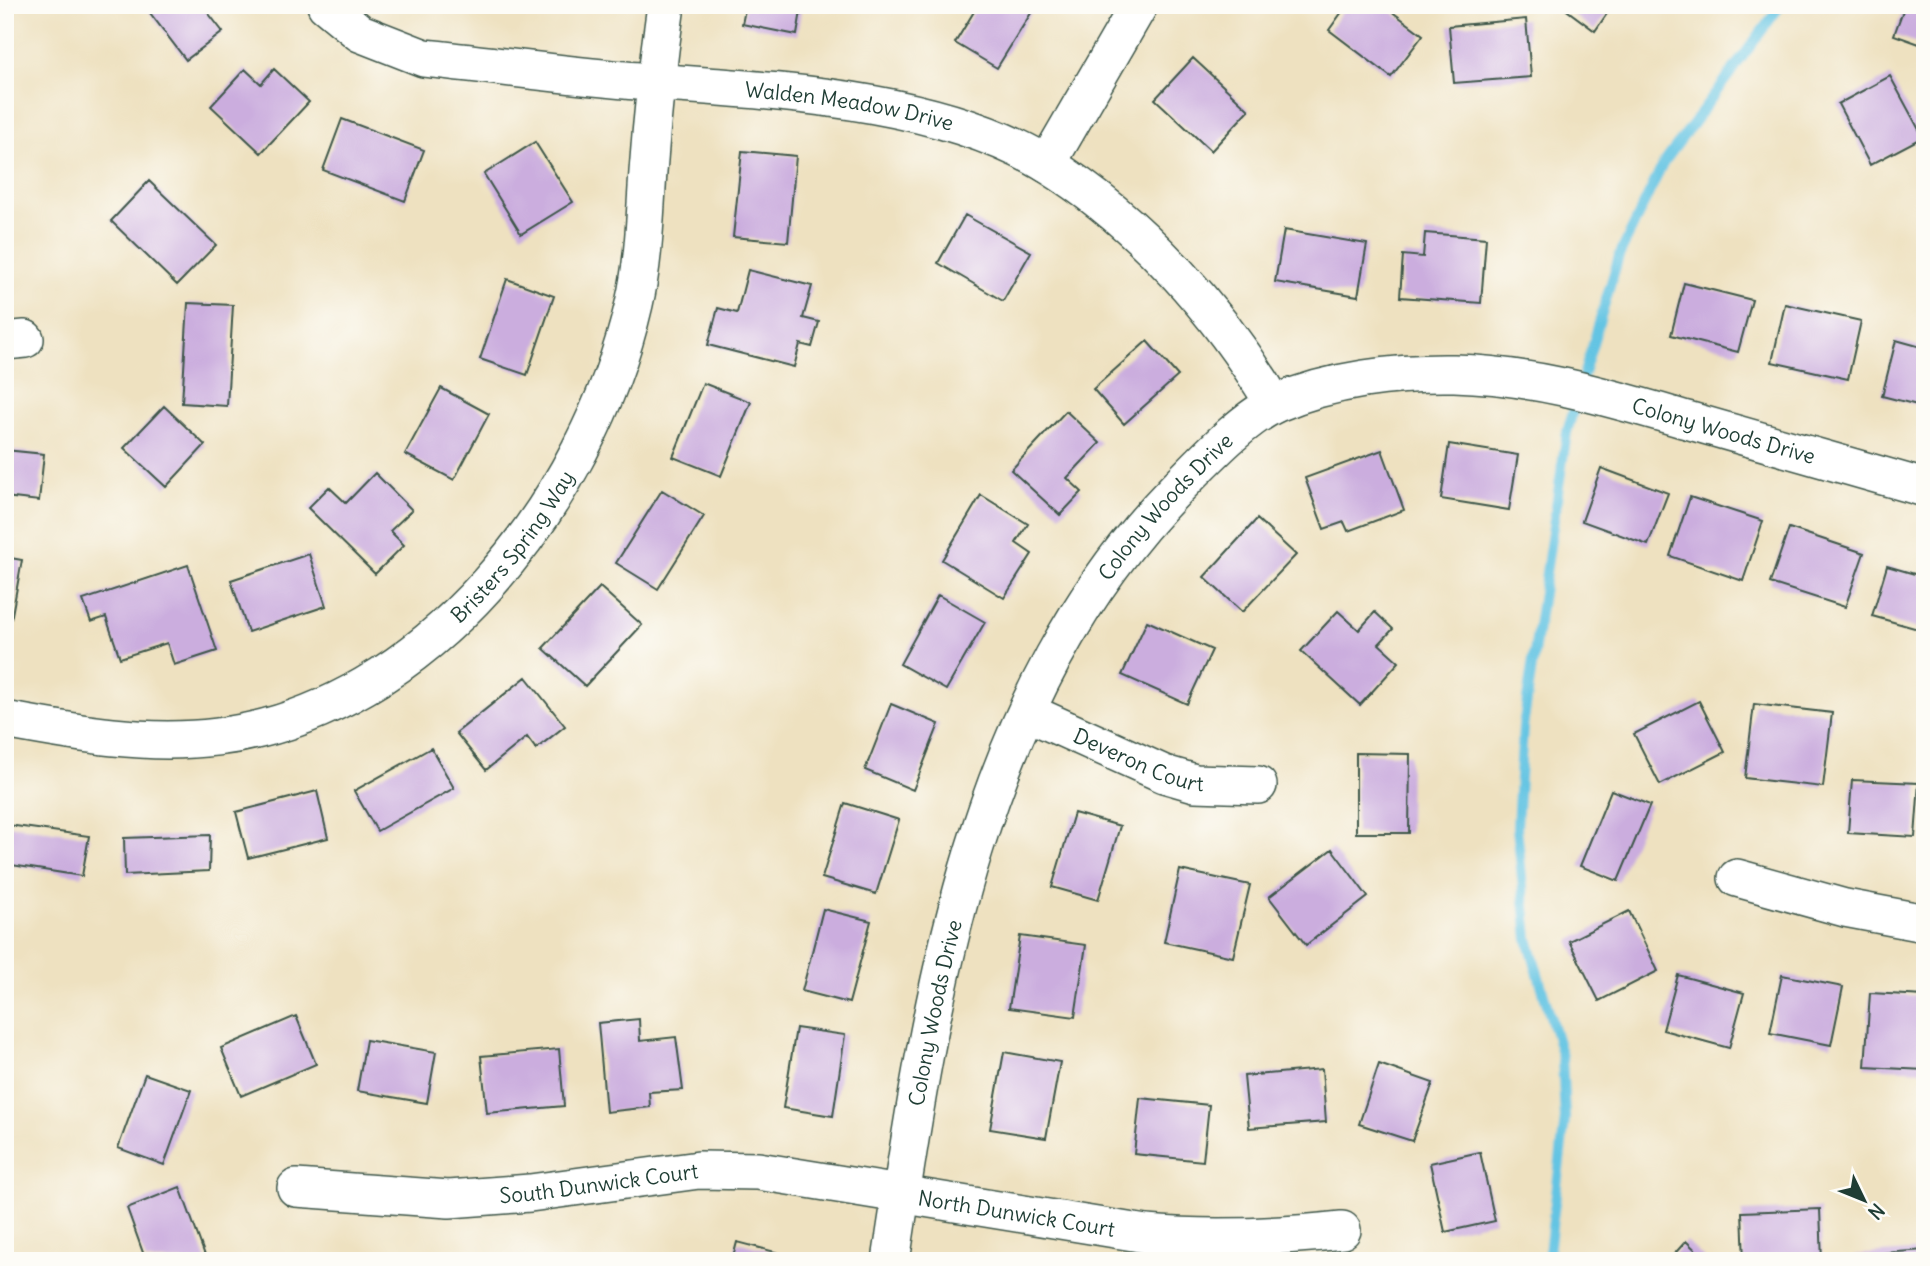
<svg xmlns="http://www.w3.org/2000/svg" width="1930" height="1266" font-family="Delius,sans-serif">
  <style>
    .lines { fill: none; stroke-linecap: round; stroke-linejoin: round }
    .stream { stroke: #64c4e3; stroke-width: 10 }
    .building { fill: #cbadde }
    .minor-casing { stroke: #3e5649; stroke-width: 40 }
    .minor { stroke: #fff; stroke-width: 37 }
    .labels { text-anchor: middle; dominant-baseline: central; stroke-width: 5; stroke-linejoin: round; paint-order: stroke }
    .street-label { font-size: 21px; fill: #1f3d34; stroke: #fdfcf7 }
  </style>
  <rect width="100%" height="100%" fill="#fdfcf7"/>
  <filter id="ink" filterUnits="userSpaceOnUse"><feTurbulence type="fractalNoise" baseFrequency=".0143" numOctaves="2"/><feDisplacementMap in="SourceGraphic" scale="14" xChannelSelector="R" yChannelSelector="G"/><feConvolveMatrix kernelMatrix="1 2 1 2 8 2 1 2 1" color-interpolation-filters="sRGB"/></filter>
  <filter id="wash" filterUnits="userSpaceOnUse"><feTurbulence type="fractalNoise" baseFrequency=".00686" numOctaves="4" result="noise"/><feDisplacementMap in="SourceGraphic" scale="28" xChannelSelector="R" yChannelSelector="G"/><feGaussianBlur stdDeviation="1.57" result="paint"/><feColorMatrix in="noise" values="0 0 0 0 0 0 0 0 0 0 0 0 0 0 0 0 0 1.4 0 .05"/><feComposite in="paint" operator="in"/></filter>
  <g filter="url(#wash)">
    <rect width="100%" height="100%" fill="#eee1c0"/>
    <g class="lines">
      <!-- stream -->
      <path class="stream" d="M1581,383l38,-127 44,-92 118,-159
        M1548,1261l17,-142 -3,-62 -34,-118 -11,-112 6,-100 44,-295 10,-34"/>
    </g>
    <g id="blocks">
      <!-- building -->
      <path class="building" d="M144,5h58l21,27 -37,28z
        M746,5h56l-5,30 -55,-11z
        M978,5h58l-39,63 -42,-25z
        M1347,5h36l40,30 -32,42 -62,-47z
        M1560,5h53l-18,26z
        M1905,5h20v41l-31,-11z
        M1526,19l5,58 -77,6 -5,-57z
        M1193,58l56,52 -38,41 -56,-52z
        M245,69l16,15 13,-15 35,33 -48,51 -50,-47z
        M1890,76l33,61 -53,28 -32,-61z
        M342,119l82,31 -19,51 -82,-31z
        M535,142l38,60 -52,32 -37,-60z
        M742,151l54,5 -8,86 -55,-5z
        M149,181l67,64 -39,40 -66,-64z
        M965,215l66,37 -28,49 -65,-38z
        M1284,230l83,14 -9,52 -83,-14z
        M1425,233l61,5 -5,65 -81,-6 3,-42 20,2z
        M748,270l64,16 -9,32 16,4 -7,25 -12,-3 -6,23 -86,-22 10,-37 19,5z
        M507,279l47,17 -27,79 -47,-16z
        M1684,283l68,17 -14,52 -67,-17z
        M188,303l45,2 -6,101 -45,-3z
        M1785,304l76,17 -13,58 -76,-17z
        M1896,340l29,8v59l-43,-11z
        M1147,341l31,35 -54,48 -31,-35z
        M703,383l48,19 -30,74 -48,-19z
        M441,388l48,26 -35,66 -49,-26z
        M164,406l41,39 -39,42 -42,-39z
        M1066,411l34,32 -33,35 15,14 -22,23 -49,-45z
        M1449,444l69,11 -9,55 -68,-11z
        M5,450l39,4 -5,47 -34,-4z
        M1382,450l22,60 -56,21 -4,-9 -20,7 -19,-51z
        M1601,468l67,25 -20,52 -66,-24z
        M375,473l37,37 -22,21 14,14 -29,29 -67,-66 21,-21 17,16z
        M662,490l42,26 -46,73 -42,-26z
        M981,495l47,29 -12,19 16,11 -28,44 -62,-38z
        M1690,497l73,24 -20,60 -73,-25z
        M1257,519l39,36 -54,57 -38,-35z
        M1789,528l75,25 -19,54 -75,-24z
        M309,554l17,52 -78,26 -17,-52z
        M5,557l17,3 -15,82h-2z
        M188,565l29,86 -43,14 -7,-22 -47,15 -14,-41 -15,5 -8,-22z
        M1887,566l38,11v54l-53,-15z
        M600,587l42,38 -57,61 -42,-38z
        M938,595l47,27 -39,68 -46,-26z
        M1338,611l21,19 16,-18 18,17 -14,15 20,18 -39,43 -59,-54z
        M1147,621l65,29 -25,54 -65,-29z
        M526,677l39,49 -29,23 -9,-12 -41,33 -30,-37z
        M1699,701l26,51 -65,33 -26,-51z
        M891,704l48,20 -26,66 -48,-20z
        M1754,704l78,9 -9,74 -78,-9z
        M431,748l23,40 -77,43 -23,-40z
        M1356,753l54,1 -1,79h-53z
        M1852,780l67,3 -4,54 -67,-4z
        M1611,790l39,15 -32,76 -38,-15z
        M317,791l11,47 -80,20 -12,-46z
        M845,803l54,17 -23,74 -54,-16z
        M1074,813l46,13 -22,74 -46,-13z
        M8,825l81,11 -7,40 -77,-12z
        M210,835l-1,36 -84,4 -1,-37z
        M1332,849l36,48 -62,48 -37,-48z
        M1180,870l70,15 -17,72 -69,-15z
        M823,909l48,12 -22,82 -47,-12z
        M1629,911l29,60 -59,30 -30,-60z
        M1020,936l66,9 -11,72 -66,-9z
        M1678,975l66,18 -15,55 -66,-18z
        M1782,975l61,12 -12,58 -61,-12z
        M1870,993l55,3v74l-60,-3z
        M296,1016l20,48 -75,32 -20,-48z
        M639,1019l1,22 36,-4 7,53 -34,2 1,15 -44,5 -8,-89z
        M796,1028l49,7 -12,81 -50,-8z
        M366,1040l70,12 -9,51 -70,-12z
        M559,1049l5,57 -77,7 -6,-57z
        M1004,1052l56,10 -14,76 -56,-9z
        M1379,1064l54,19 -21,58 -53,-17z
        M1322,1069l4,53 -77,6 -5,-52z
        M145,1074l46,16 -27,75 -46,-17z
        M1140,1098l69,7 -6,56 -69,-7z
        M1480,1152l15,69 -50,11 -15,-69z
        M180,1187l27,74h-61l-19,-53z
        M1820,1209l2,52h-78l-2,-49z
        M1686,1241l21,20h-39z
        M737,1242l69,18v1h-74z
        M1925,1250v11h-70v-6z"/>
    </g>
  </g>
  <g filter="url(#ink)">
    <use href="#blocks" fill-opacity="0" stroke="#3e5649" stroke-width="2"/>
    <g class="lines">
      <defs>
        <g id="minor">
          <path id="s1" d="M326,5l34,28 64,25c67,7 134,16 201,22 133,11 305,13 422,84 93,58 172,147 227,240"/>
          <path d="M1047,164l92,-159"/>
          <path d="M5,341l20,-2"/>
          <path id="s2" d="M1027,712l137,62 31,9 63,2"/>
          <path id="s3" d="M5,720c71,13 140,26 212,17 211,-26 372,-238 417,-433 10,-43 11,-88 14,-132 4,-56 10,-111 18,-167"/>
          <path d="M1737,878l108,30 80,15"/>
          <path id="s4" d="M296,1188l153,11 81,-6 169,-23 59,1 388,63c66,6 130,3 196,-4"/>
          <path id="s5" d="M891,1261c41,-272 85,-567 286,-773 27,-27 65,-69 100,-85 54,-23 119,-31 177,-30 81,2 157,25 233,47 79,23 159,45 238,68"/>
        </g>
      </defs>
      <!-- minor casing -->
      <use href="#minor" class="minor-casing"/>
      <!-- minor -->
      <use href="#minor" class="minor"/>
    </g>
  </g>
  <g class="labels">
    <!-- street labels -->
    <g class="street-label">
      <text stroke="none"><textPath href="#s1" startOffset="541">Walden Meadow Drive</textPath></text>
      <text stroke="none"><textPath href="#s5" startOffset="1428">Colony Woods Drive</textPath></text>
      <text stroke="none"><textPath href="#s5" startOffset="817">Colony Woods Drive</textPath></text>
      <text stroke="none"><textPath href="#s3" startOffset="576">Bristers Spring Way</textPath></text>
      <text stroke="none"><textPath href="#s2" startOffset="122">Deveron Court</textPath></text>
      <text stroke="none"><textPath href="#s5" startOffset="252">Colony Woods Drive</textPath></text>
      <text stroke="none"><textPath href="#s4" startOffset="304">South Dunwick Court</textPath></text>
      <text stroke="none"><textPath href="#s4" startOffset="726">North Dunwick Court</textPath></text>
    </g>
  </g>
  <!-- margin -->
  <rect width="1930" height="1266" fill="none" stroke="#fdfcf7" stroke-width="28"/>
  <!-- north arrow -->
  <g transform="translate(1864 1200) rotate(133)" stroke="#fdfcf7" stroke-width="5" paint-order="stroke">
  <path d="M0-5L12 26L0 18L-12 26Z" fill="#1f3d34"/>
  <text y="-10" font-size="19" font-weight="bold" text-anchor="middle" fill="#1f3d34">N</text>
  </g>
</svg>
